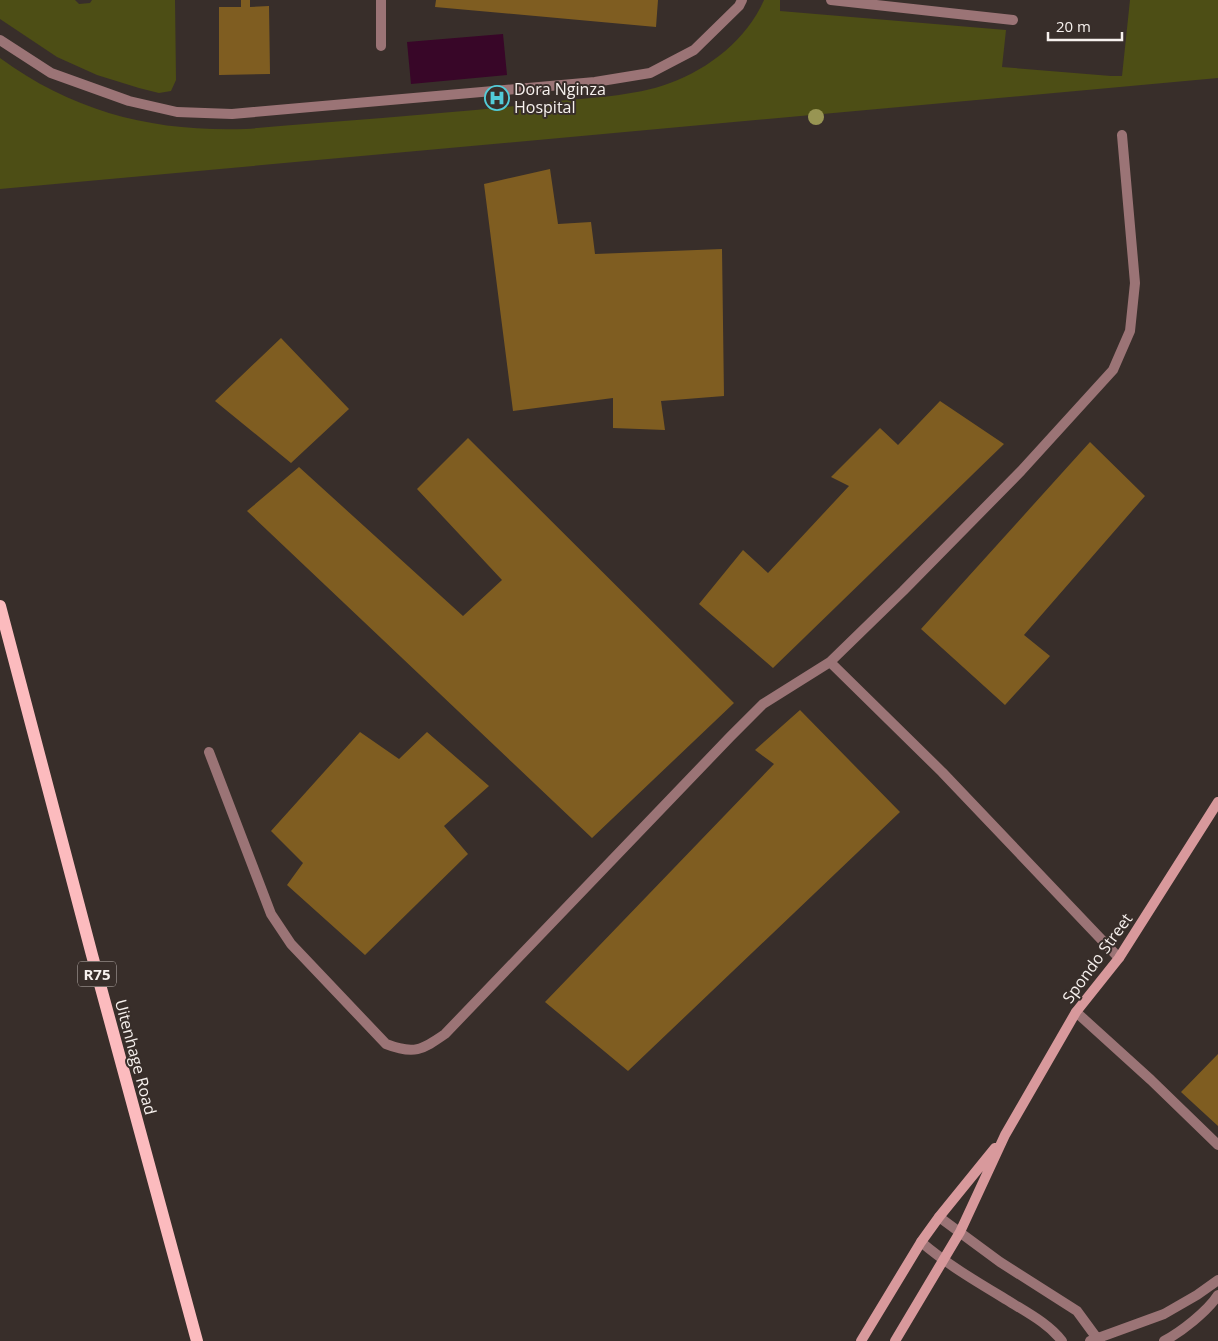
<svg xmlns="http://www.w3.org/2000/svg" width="1218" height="1341" font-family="'Open Sans',sans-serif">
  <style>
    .green { fill: #4d4e15 }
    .water { fill: #380628 }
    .building { fill: #7f5d21 }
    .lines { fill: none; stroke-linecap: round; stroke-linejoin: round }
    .lane { stroke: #9b7476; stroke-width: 10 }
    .secondary { stroke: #d8999c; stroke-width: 10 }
    .primary { stroke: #fcbbbe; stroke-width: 12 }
    .tree { fill: #989553 }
    .labels { text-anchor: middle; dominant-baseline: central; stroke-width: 4; stroke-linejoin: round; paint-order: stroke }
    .shield { fill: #382e2a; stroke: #beb6b3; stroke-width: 1 }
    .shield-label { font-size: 15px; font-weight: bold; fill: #f7f1ee }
    .poi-label { font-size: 16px; fill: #f7f1ee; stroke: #382e2a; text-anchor: start }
    .street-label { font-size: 16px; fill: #f7f1ee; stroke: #382e2a }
  </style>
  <rect width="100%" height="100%" fill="#382e2a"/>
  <!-- green -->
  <path class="green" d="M0,0h75l4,4 11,-1 2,-3h83l1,80 -5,11 -12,2 -20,-5 -42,-13 -40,-18 -57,-38z
    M764,0h16v11l226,19 -4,37 109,9h11l8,-76h88v78l-1218,111v-131c75,55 155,74 246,71 102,-9 204,-15 305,-27 39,-5 82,-5 119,-19 39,-14 77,-44 94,-83z"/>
  <!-- water -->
  <path class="water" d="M503,34l4,41 -96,9 -4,-42z"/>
  <!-- building -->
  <path class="building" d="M241,0h9v7l19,-1 1,68 -51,1v-68h22z
    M436,0h222l-2,27 -221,-20z
    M550,169l8,55 33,-2 4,32 127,-5 2,147 -63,5 4,29 -52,-2v-30l-100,13 -29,-227z
    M281,338l68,71 -58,54 -76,-62z
    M940,401l64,43 -231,224 -74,-64 44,-54 25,23 81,-87 -18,-9 49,-49 18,17z
    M468,438l266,265 -142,135 -345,-327 52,-44 164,149 39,-36 -85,-91z
    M1090,442l55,54 -121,139 26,21 -45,49 -84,-76z
    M800,710l100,102 -272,259 -83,-69 229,-238 -19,-14z
    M360,732l39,27 28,-27 62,54 -45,40 24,28 -103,101 -78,-70 16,-22 -32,-32z
    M1218,1054v72l-37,-34z"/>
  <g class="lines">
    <!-- lane -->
    <path class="lane" d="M381,0v46
      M831,0l182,20
      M0,40l51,33 78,28 48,11 55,2 363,-32 55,-9 44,-23 45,-44 3,-6
      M830,662l112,110 177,186
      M209,752l62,162 20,30 95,100c28,11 36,6 59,-10l285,-297 33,-33 67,-42 73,-71 118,-120 92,-101 17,-39 5,-48 -13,-148
      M1076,1012l75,68 67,65
      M939,1217l61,45 77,49 22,30
      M921,1242c27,23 56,40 86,58 19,12 41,23 55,41
      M1090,1341l74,-27 33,-19 21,-15
      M1164,1341c17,-9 44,-30 54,-46"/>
    <!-- secondary -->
    <path class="secondary" d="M861,1341l60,-99 18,-25 56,-69
      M895,1341l65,-109 45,-97 71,-123 43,-54 99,-156"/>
    <!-- primary -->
    <path class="primary" d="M0,606l92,349 105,386"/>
  </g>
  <!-- trees -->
  <circle class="tree" cx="816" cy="117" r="8"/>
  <!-- icons -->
  <defs>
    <symbol id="hospital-ring" viewBox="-11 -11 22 22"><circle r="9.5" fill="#382e2a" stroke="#52cbd8" stroke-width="1.5"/><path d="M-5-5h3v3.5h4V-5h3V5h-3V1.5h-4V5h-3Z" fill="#52cbd8"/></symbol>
  </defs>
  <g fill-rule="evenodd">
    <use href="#hospital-ring" x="483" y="84" width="28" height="28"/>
  </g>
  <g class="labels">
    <!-- shield labels -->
    <rect class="shield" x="78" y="961.5" width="38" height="25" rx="4"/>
    <g class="shield-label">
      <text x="97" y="974">R75</text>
    </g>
    <!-- poi labels -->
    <g class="poi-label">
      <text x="514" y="89">Dora Nginza<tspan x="514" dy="18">Hospital</tspan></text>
    </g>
    <!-- street labels -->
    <g class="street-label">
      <text transform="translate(1097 958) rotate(-54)">Spondo Street</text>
      <text transform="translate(136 1057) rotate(75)">Uitenhage Road</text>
    </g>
  </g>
  <!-- scale -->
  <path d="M1048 32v8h74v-8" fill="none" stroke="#f7f1ee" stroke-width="2.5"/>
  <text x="1056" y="32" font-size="15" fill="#f7f1ee" stroke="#382e2a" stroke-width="4" paint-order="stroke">20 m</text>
</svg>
